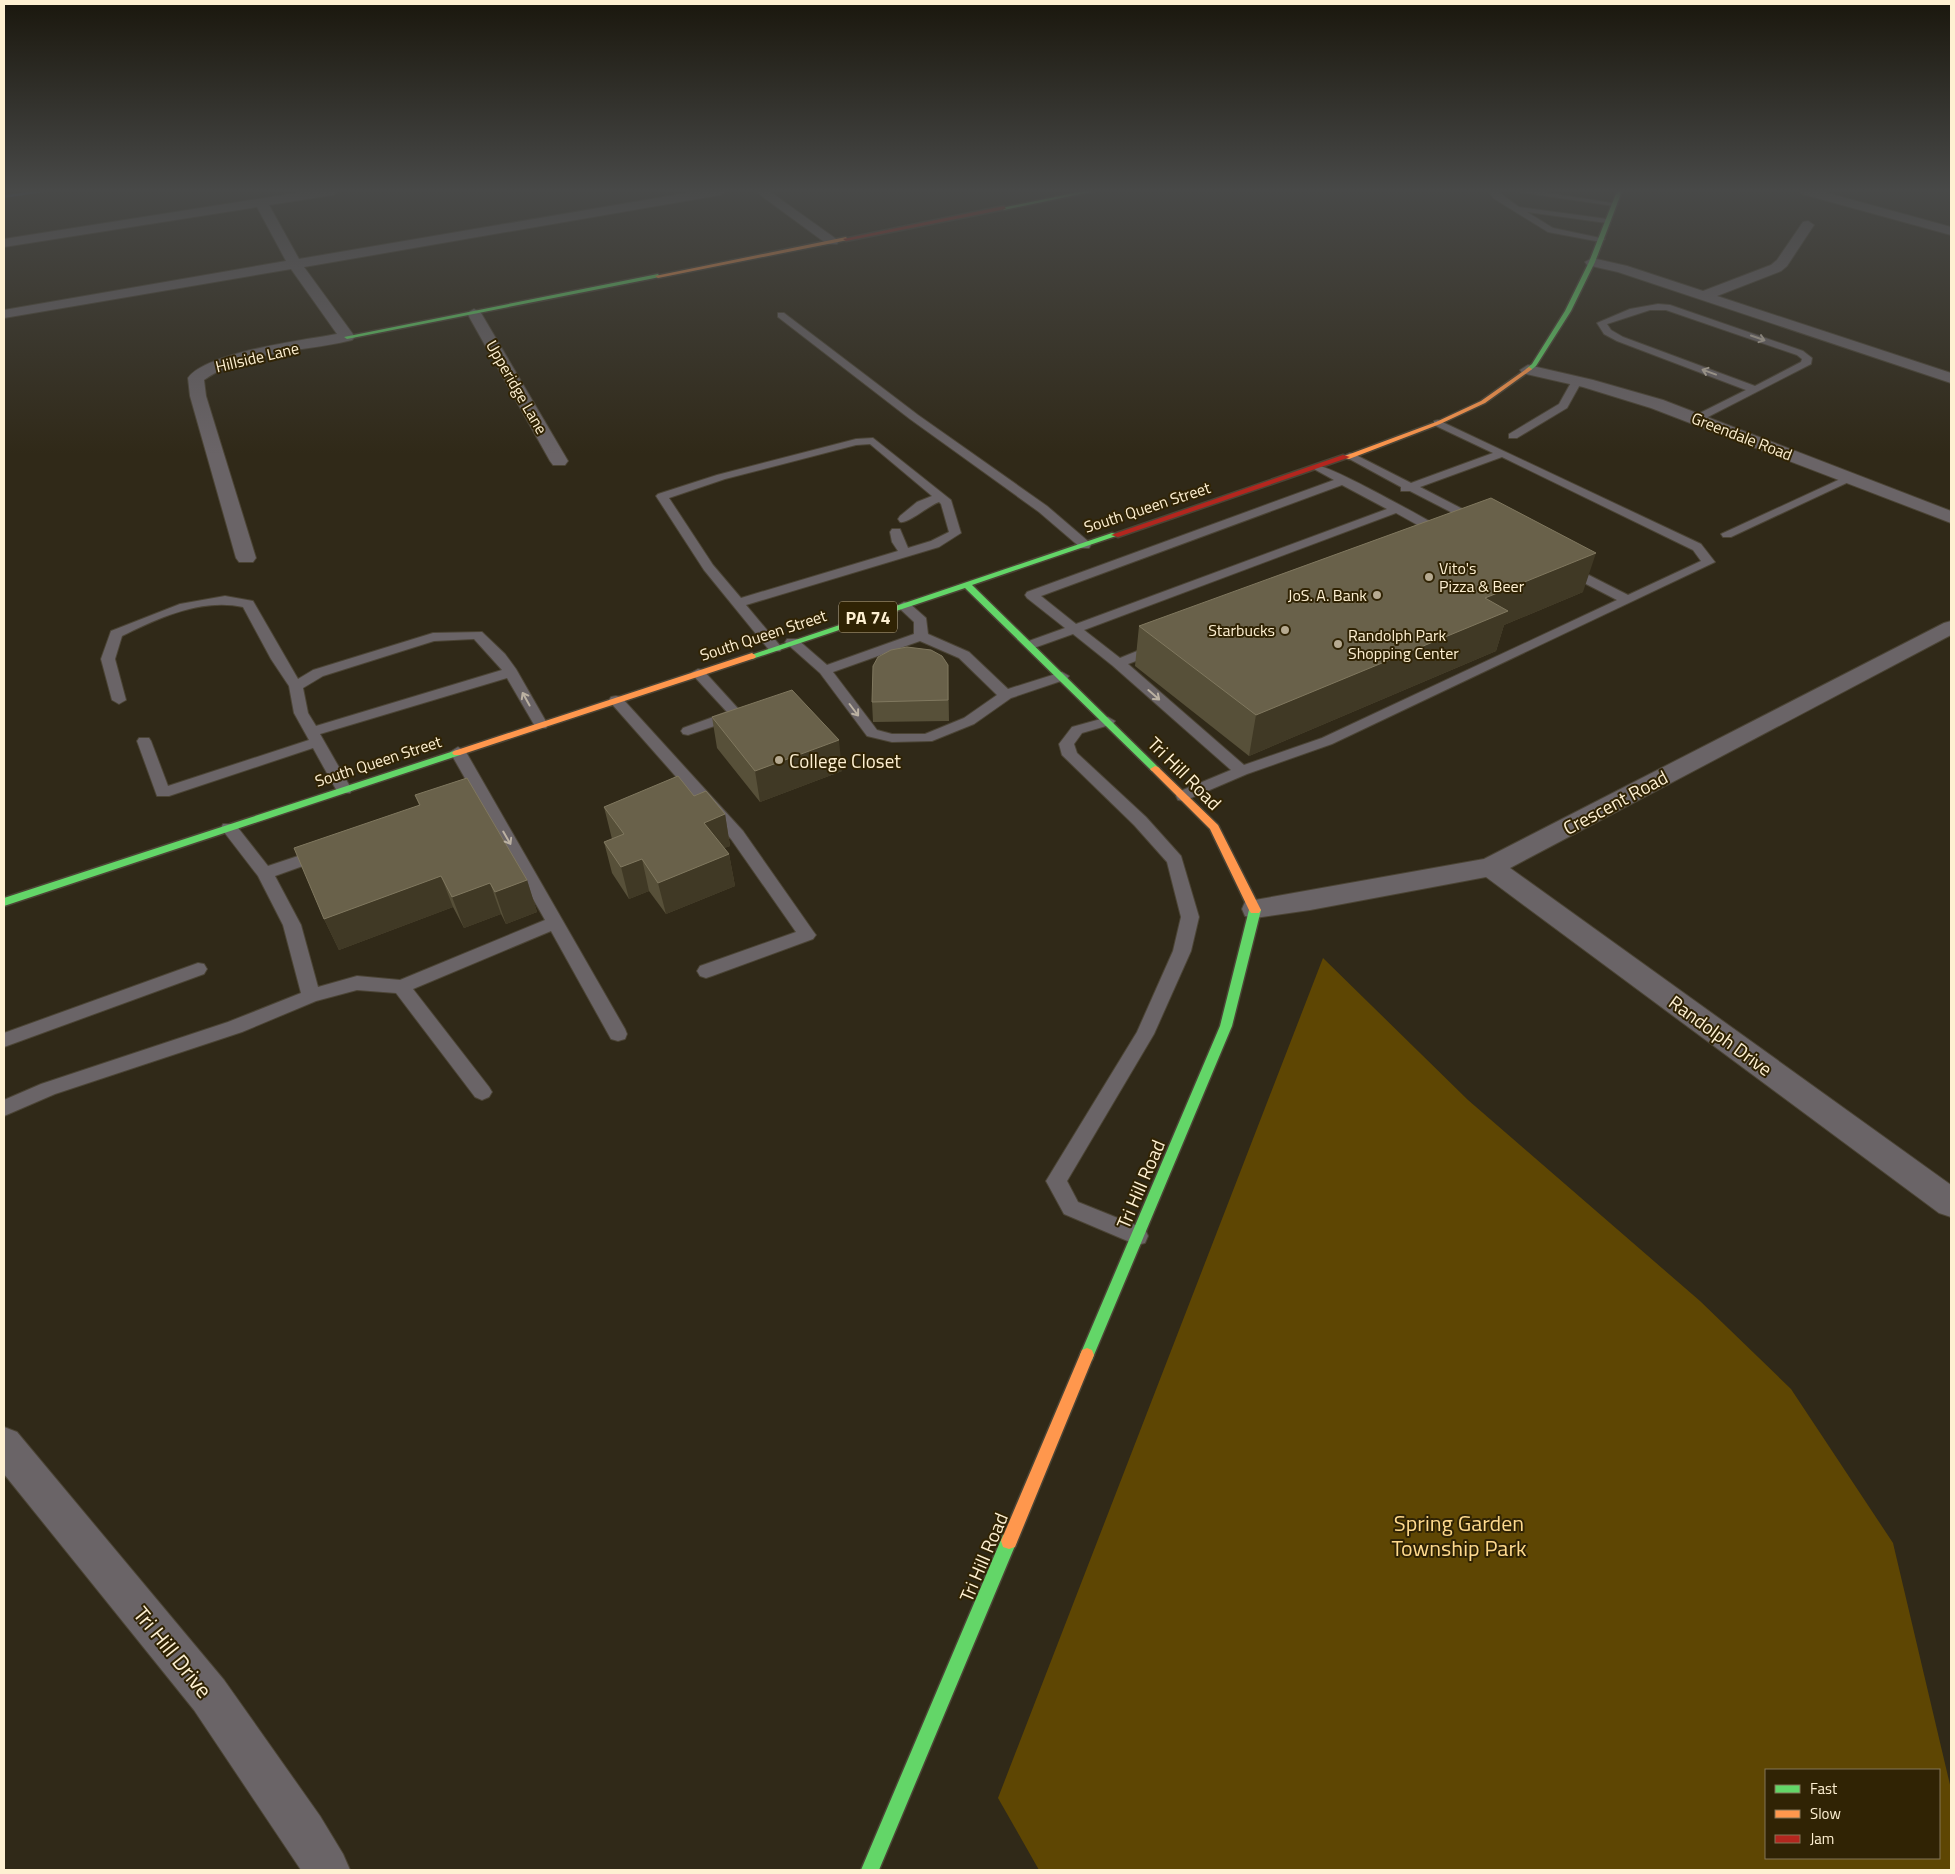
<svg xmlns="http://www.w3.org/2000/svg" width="1955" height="1874" font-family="'Titillium Web',sans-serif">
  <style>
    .green { fill: #5e4603; fill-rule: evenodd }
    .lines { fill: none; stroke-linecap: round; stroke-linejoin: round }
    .stream { fill: #3b5ba7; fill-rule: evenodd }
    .lane-casing { stroke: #4b4435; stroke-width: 2 }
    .street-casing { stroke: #4b4435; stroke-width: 2 }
    .fast-casing { stroke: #4b4435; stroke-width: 3 }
    .slow-casing { stroke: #4b4435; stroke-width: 3 }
    .jam-casing { stroke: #4b4435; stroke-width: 3 }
    .lane { fill: #6a6467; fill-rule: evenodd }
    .street { fill: #6a6467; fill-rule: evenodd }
    .fast { fill: #63d668; fill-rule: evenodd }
    .slow { fill: #ff974d; fill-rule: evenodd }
    .jam { fill: #b3261e; fill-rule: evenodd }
    .wall { fill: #575039 }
    .shaded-wall { fill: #403925 }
    .building { fill: #69614a; stroke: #80785f }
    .oneway { stroke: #bbb1a2 }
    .poi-dot { fill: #b6aa91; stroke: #302304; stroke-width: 2 }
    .labels { text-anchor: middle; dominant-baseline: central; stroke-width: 4; stroke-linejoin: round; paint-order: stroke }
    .far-street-label { font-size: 16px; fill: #fef0d2; stroke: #302304 }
    .far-poi-label { font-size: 16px; fill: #fef0d2; stroke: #302304; text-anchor: start }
    .shield { fill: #302304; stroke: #c0b294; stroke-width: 1 }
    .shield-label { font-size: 18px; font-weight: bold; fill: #fef0d2 }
    .poi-label { font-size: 19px; fill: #fef0d2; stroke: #302304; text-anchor: start }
    .street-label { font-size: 19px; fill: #fef0d2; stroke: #302304 }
    .near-park-label { font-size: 22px; fill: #ffda8e; stroke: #302304 }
    .near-street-label { font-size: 22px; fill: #fef0d2; stroke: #302304 }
  </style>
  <rect width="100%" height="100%" fill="#302918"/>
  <!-- green -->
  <path class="green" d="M1323,958l145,142 232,201 91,88 102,154 58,246v81h-912l-41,-72zM1766,1770h173v88h-173z"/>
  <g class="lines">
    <!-- stream -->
    <path class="stream" d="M37,191h14l-47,7v-3z"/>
    <defs>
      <path id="lane" d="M1489,191h8l22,16 88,12 4,2 -4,2 -80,-11 26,16 52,11 -4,3 -53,-10 -55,-34z
        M1513,191h23l82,13 -4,2z
        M1658,304l12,1 133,46 9,7 -1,6 -111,57h-8v-4l54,-27 -129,-49 -13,-7 -7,-11 33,-14zM1650,310h16l131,45 5,4 -1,3 -46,24 -132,-49 -12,-7 -4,-6z
        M778,313h6l134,102 129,91 42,36 2,3 -2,3h-8l-42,-36 -129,-93 -132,-102z
        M1577,378l5,3 -15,27 -50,30h-8v-4l50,-30 14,-25z
        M1438,420l263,124 14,18 -383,182 -85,30 -63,27 -6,-1 -2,-4 2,-4 53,-22 -118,-104 -40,-32 -42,15 -7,-4 2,-3 39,-14 -38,-30 -2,-3 2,-3 307,-112 -20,-11v-4c12,-3 115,56 133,66l2,3 -2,3h-8l-43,-24 -312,117 36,28 32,-13h10l2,3 -2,3 -34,13 116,101 78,-27 295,-138 -54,-28 -2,-3 2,-3h8l57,29 73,-34 -8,-11 -191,-93 -82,30 60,31 2,3 -2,3 -4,1 -66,-34h-9v-4l-57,-31 6,-3 4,1 57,29 82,-30 -59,-28v-4zM1342,485l45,24 -311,115 -35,-28z
        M873,438l78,62 10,33 -22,14 -193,58 36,43 -2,3h-10l-66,-81 -48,-74 2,-2 59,-19 139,-36zM870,444l62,52 -15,6 -17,14 -2,3 2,3c8,2 28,-16 39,-20l2,2 8,28 -18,9 -23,7 -8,-19h-8l-2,3 2,10 6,9 -157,47 -28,-33 -44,-67 56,-19 131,-34z
        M1849,475l4,1v4l-122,57h-8l-2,-3z
        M225,596l28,5 45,78 15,-9 120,-37 49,-1 23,22 11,15 32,56 -2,3h-10l-29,-50 -187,56 32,56 -2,3h-12l-25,-45 -144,48h-12l-20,-55 2,-3h10l2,3 17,45 141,-46 -15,-27 -5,-27 -18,-27 -28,-52c-42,-9 -84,11 -121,29l-7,23 11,41 -7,4 -7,-4 -11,-41 10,-28 69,-27zM474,639l28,31 -186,56 -8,-13 -5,-25 20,-12 111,-35z
        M904,602l5,1 17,15 2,16 41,18 39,37 54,-17 7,4 -2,3 -56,19 -37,26 -42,17 -40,1 -25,-6 -47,-63 -35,-31 2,-3h10l30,26 87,-31v-12l-17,-16zM920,641l39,17 38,37 -33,23 -39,16h-33l-15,-4 -44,-58z
        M698,669l5,1 40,44 -2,3 -53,18 -5,-1 -2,-3 2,-3 44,-16 -36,-39z
        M616,696l5,1 122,134 70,100 3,4 -3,4 -101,37 -6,2 -6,-2 -3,-5 3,-5 96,-34 -65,-93 -120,-136 -2,-3 2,-3z
        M1108,717l7,4 -2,3 -31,9 -8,11 3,9 69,64 35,39 18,61 -8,34 -37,83 -87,147 11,21 67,27 3,7 -3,7 -8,2 -73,-31 -18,-33 91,-149 36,-81 8,-34 -14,-55 -33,-37 -72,-70 -3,-11 13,-17z
        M458,747l8,5 159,277 2,5 -2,5 -7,2 -7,-2 -60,-108 -138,58 76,98 3,5 -3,5 -7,3 -7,-3 -79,-104 -39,-3 -41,11 -74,31 -187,62 -51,22v-16l37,-16 187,-62 73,-29 -18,-68 -25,-49 -37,-48 2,-4h12l33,42 54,-18 6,1 2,4 -2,4 -53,19 26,49 17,62 39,-11 43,4 145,-60 -66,-117 -22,7 -6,-1 -2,-4 2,-4 23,-7 -24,-42z
        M198,963l6,1 3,5 -3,5 -200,73v-14z"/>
      <path id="street" d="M309,191h30l-6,4 -64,10 30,54 399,-68h28l-6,4 -416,72 51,70 -3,3c-48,12 -106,10 -148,40l2,16 50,162 -3,4h-14l-3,-4 -46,-162 -2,-18c18,-26 117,-38 149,-44l-46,-65 -287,49v-8l282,-49 -29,-54 -253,40v-8z
        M755,191h14l70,50 -2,3h-10z
        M1800,191h20l131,36v8l-149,-41z
        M1808,221l6,4 -27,41 -6,5 -64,25 234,77v10l-333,-111 -31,-7 -2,-3 7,-4 35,8 76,25 68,-26 6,-5 26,-38z
        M474,309l7,4 87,148 -3,4h-12l-3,-4 -83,-148z
        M1528,365l65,15 70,20 288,111v12l-300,-115 -68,-21 -61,-14 -2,-3z
        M1951,621v14l-441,233 441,317v32l-12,-4 -453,-336 -176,33 -55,8 -10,-2 -3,-7 3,-7 10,-2 229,-41 460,-236z
        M4,1427l13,5 207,248 96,136 23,38 7,16h-49l-107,-160 -190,-236z"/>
      <path id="fast" d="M1084,191h11l-91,19 -3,-2z
        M1617,191h5l-27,71 -24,49 -35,55 -5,4h-4l-1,-1 6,-5 33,-53 24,-49z
        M658,274l2,3 -313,62 -3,-2z
        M1112,533l7,2 -147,50 186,182 2,2 -2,2h-6l-187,-183 -213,71 -4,-3z
        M457,750l5,3 -2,2 -456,151v-8z
        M1255,906l6,4 -29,116 -138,329 -2,5 -5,2 -5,-2 -2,-5 140,-329 29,-116z
        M1009,1533l6,2 2,6 -138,329h-18l142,-335z"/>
      <path id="slow" d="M846,237l2,3 -190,38 -3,-2z
        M1529,367l3,2 -1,1 -46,33 -45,21 -91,35 -7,-2 94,-35 45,-21z
        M752,653l4,3 -1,2 -295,97h-6l-2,-2 2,-2z
        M1155,766l3,1 60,58 43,85 -2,3h-8l-2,-3 -39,-81 -60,-60z
        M1087,1348l5,2 2,5 -79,192 -6,2 -6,-2 -2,-6 81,-191z"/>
      <path id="jam" d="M1004,206l2,3 -160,32 -3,-2z
        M1343,455l7,2 -232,80 -7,-2z"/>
    </defs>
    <!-- lane casing -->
    <use href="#lane" class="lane-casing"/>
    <!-- street casing -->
    <use href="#street" class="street-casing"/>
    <!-- fast casing -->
    <use href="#fast" class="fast-casing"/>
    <!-- slow casing -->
    <use href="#slow" class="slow-casing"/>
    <!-- jam casing -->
    <use href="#jam" class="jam-casing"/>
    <!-- lane -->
    <use href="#lane" class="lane"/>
    <!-- street -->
    <use href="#street" class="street"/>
    <!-- fast -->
    <use href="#fast" class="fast"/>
    <!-- slow -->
    <use href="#slow" class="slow"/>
    <!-- jam -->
    <use href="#jam" class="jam"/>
  </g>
  <!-- wall -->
  <path class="wall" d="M1583,592l-79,33 -8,26 -247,105 -114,-90 4,-40z
    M948,665l1,56 -76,1 -1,-20z
    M712,717l130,54 -82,31 -43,-54z
    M415,795l112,85 10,32 -31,12 -5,-10 -37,14 -11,-21 -114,43 -15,-31 95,-114z
    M694,796l31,18 5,32 -6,2 5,6 6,32 -69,28 -17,-23 -20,8 -17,-26 -8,-31 8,-3 -8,-32z"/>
  <!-- shaded-wall -->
  <path class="shaded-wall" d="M1596,553l-13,39 -79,33 -8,26 -247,105 7,-41 229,-117z
    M839,740l3,31 -82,31 -5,-31z
    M725,814l5,32 -20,8 -6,-31z
    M729,854l6,32 -69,28 -8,-31z
    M642,859l7,32 -20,8 -8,-32z
    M441,876l12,31 -114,43 -15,-31z
    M527,880l10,32 -31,12 -11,-32z
    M490,883l11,31 -37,14 -12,-31z"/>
  <!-- building -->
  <path class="building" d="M1491,498l105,55 -111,45 23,13 -252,104 -117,-89z
    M907,647l24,3 11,6 6,9v35l-76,2 1,-36 5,-9 13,-7z
    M792,690l47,50 -84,31 -43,-54z
    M678,776l16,20 12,-5 19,23 -21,9 25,31 -71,29 -16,-24 -21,8 -17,-25 20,-8 -20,-27z
    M467,778l60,102 -32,12 -5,-9 -38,14 -11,-21 -117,43 -30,-71 126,-43 -5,-10z"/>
  <!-- one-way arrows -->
  <defs><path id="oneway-shaft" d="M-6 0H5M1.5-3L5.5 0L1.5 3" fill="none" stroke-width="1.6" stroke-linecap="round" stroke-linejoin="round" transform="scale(1.25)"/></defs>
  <g class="oneway">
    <use href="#oneway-shaft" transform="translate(1758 338) rotate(19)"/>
    <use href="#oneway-shaft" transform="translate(1709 372) rotate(-160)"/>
    <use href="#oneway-shaft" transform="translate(1154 695) rotate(41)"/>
    <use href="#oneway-shaft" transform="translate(526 699) rotate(-119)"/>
    <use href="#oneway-shaft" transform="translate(854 710) rotate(53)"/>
    <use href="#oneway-shaft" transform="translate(507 838) rotate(60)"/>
  </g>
  <!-- sky -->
  <linearGradient id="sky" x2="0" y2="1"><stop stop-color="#1a170d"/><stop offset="0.42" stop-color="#484948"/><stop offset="1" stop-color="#484948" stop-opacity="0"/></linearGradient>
  <rect width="1955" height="454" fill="url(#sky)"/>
  <!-- markers -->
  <g class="poi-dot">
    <circle cx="1429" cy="577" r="5"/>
    <circle cx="1377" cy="595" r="5"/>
    <circle cx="1285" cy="630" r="5"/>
    <circle cx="1338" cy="644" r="5"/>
    <circle cx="779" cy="760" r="5"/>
  </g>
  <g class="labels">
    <!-- far-street labels -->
    <g class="far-street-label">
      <text transform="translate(257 357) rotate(-13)">Hillside Lane</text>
      <text transform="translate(517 387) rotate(60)">Upperidge Lane</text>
      <text transform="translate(1742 436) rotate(21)">Greendale Road</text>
      <text transform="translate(1147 507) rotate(-18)">South Queen Street</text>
      <text transform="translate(763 635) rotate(-18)">South Queen Street</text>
      <text transform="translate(378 761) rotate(-18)">South Queen Street</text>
    </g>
    <!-- far-poi labels -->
    <g class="far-poi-label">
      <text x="1439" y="568">Vito's<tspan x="1439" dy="18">Pizza &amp; Beer</tspan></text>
      <text x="1367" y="595" text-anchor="end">JoS. A. Bank</text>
      <text x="1275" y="630" text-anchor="end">Starbucks</text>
      <text x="1348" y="635">Randolph Park<tspan x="1348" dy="18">Shopping Center</tspan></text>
    </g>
    <!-- shield labels -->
    <rect class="shield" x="839" y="601.5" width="58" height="31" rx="4"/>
    <g class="shield-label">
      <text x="868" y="617">PA 74</text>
    </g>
    <!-- poi labels -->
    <g class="poi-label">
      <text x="789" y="760">College Closet</text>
    </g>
    <!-- street labels -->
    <g class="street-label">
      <text transform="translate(1185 773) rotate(45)">Tri Hill Road</text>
      <text transform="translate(1615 802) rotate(-28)">Crescent Road</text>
      <text transform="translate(1721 1035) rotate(36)">Randolph Drive</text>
      <text transform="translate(1140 1184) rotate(-67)">Tri Hill Road</text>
      <text transform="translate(983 1557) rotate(-67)">Tri Hill Road</text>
    </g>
    <!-- near-park labels -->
    <g class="near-park-label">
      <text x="1459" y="1523">Spring Garden<tspan x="1459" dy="25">Township Park</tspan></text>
    </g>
    <!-- near-street labels -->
    <g class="near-street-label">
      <text transform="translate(173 1652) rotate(51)">Tri Hill Drive</text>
    </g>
  </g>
  <!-- border -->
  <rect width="1955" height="1874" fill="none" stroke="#fef0d2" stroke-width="10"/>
  <!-- legend -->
  <rect x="1765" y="1769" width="175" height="90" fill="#302304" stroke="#827556"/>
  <rect x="1775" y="1785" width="25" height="8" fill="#63d668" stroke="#827556"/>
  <text x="1810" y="1794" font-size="15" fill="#fef0d2">Fast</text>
  <rect x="1775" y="1810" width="25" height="8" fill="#ff974d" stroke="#827556"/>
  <text x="1810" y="1819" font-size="15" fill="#fef0d2">Slow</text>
  <rect x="1775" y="1835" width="25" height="8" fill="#b3261e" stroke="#827556"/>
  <text x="1810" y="1844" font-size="15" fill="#fef0d2">Jam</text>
</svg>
